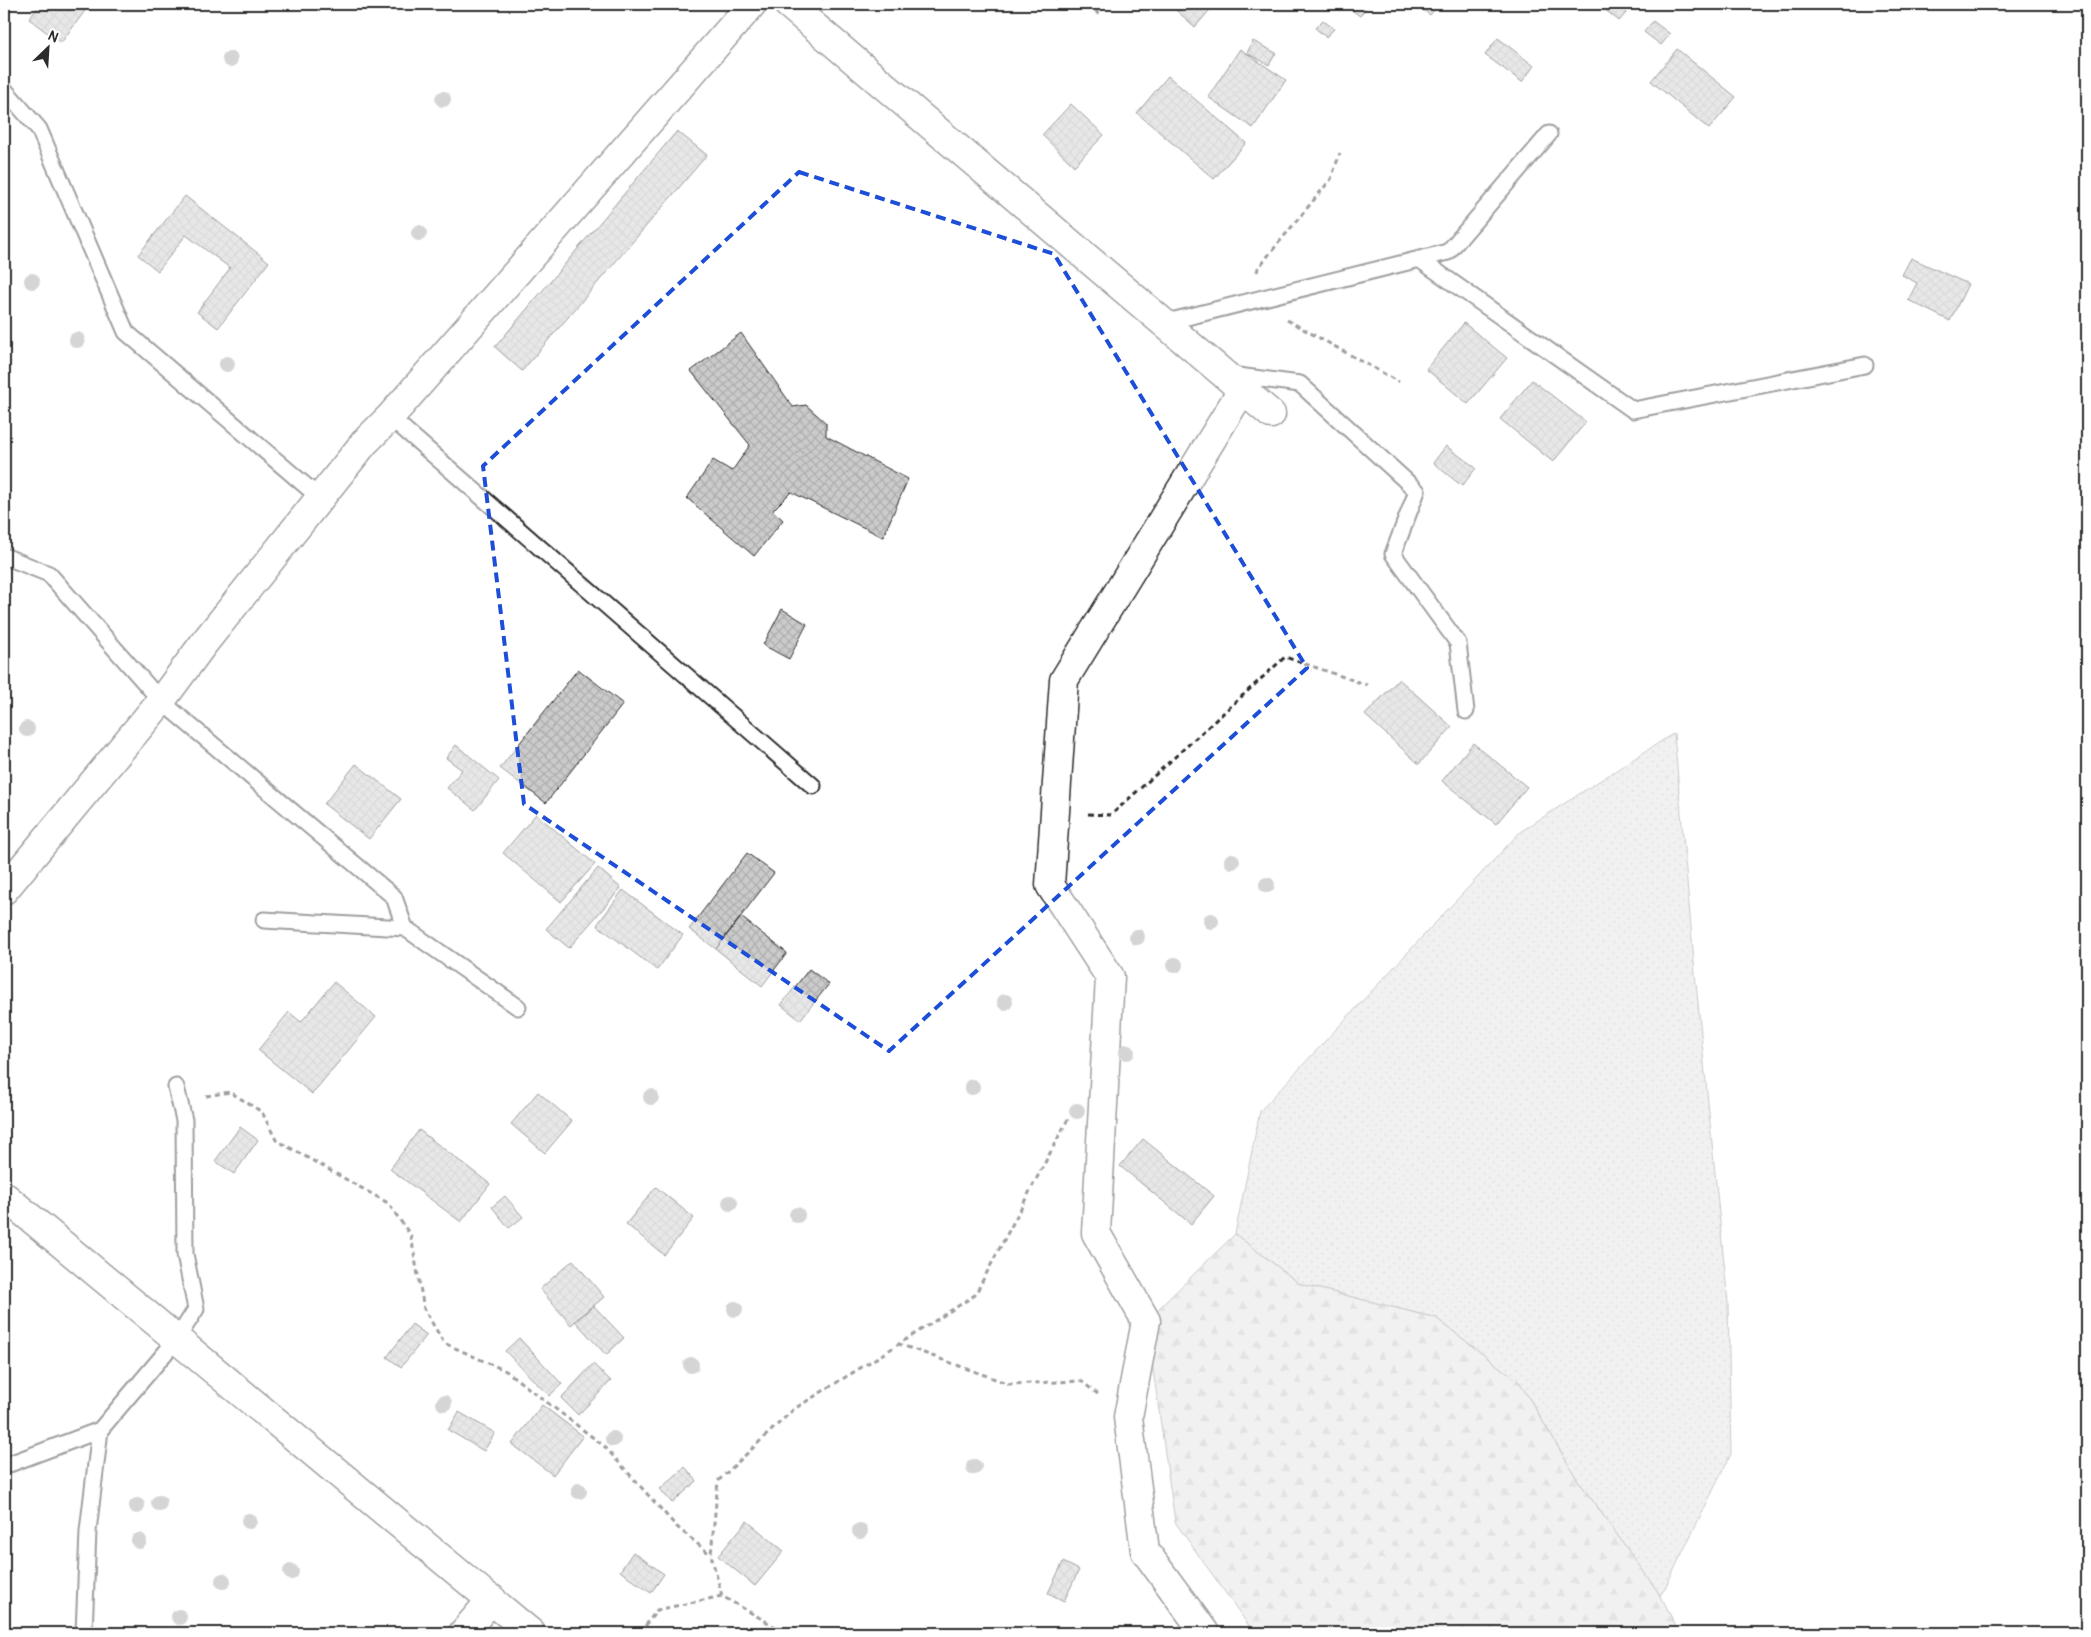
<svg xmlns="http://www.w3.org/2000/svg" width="2091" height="1637" font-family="Pangolin,sans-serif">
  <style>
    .grass { fill: url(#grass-dots); stroke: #868686 }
    .forest { fill: url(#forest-firs); stroke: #868686 }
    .building { fill: url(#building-cross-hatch); stroke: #2b2b2b }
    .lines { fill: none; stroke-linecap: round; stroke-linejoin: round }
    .lane-casing { stroke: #2b2b2b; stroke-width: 19 }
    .street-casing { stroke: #2b2b2b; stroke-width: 31 }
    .secondary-casing { stroke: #2b2b2b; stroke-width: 31 }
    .path { stroke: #2b2b2b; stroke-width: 3; stroke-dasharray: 5 4; stroke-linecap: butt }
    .lane { stroke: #fff; stroke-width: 15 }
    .street { stroke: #fff; stroke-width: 28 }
    .secondary { stroke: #fff; stroke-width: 28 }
    .tree { fill: #a3a3a3 }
    .marked { fill: none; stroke: #1d4ed8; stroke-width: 4; stroke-dasharray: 10 6; stroke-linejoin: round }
  </style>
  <defs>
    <pattern id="grass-dots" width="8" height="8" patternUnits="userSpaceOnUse" patternTransform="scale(1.25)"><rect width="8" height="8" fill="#e0e0e0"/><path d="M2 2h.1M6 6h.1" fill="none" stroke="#c0c0c0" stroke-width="1.8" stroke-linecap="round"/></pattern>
    <pattern id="forest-firs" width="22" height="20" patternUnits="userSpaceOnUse" patternTransform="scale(1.25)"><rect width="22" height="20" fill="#e0e0e0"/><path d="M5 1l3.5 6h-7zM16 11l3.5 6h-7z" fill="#c0c0c0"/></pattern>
    <pattern id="building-cross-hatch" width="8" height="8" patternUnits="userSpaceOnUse" patternTransform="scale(1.25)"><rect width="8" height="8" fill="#cbcbcb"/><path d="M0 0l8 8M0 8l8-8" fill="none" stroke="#aeaeae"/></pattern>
  </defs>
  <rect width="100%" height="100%" fill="#fff"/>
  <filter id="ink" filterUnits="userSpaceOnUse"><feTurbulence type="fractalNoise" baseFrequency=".02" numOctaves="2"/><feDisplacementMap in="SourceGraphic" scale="10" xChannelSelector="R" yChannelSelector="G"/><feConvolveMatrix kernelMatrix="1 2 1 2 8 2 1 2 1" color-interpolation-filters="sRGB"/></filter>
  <g filter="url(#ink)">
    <!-- grass -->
    <path class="grass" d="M1674,733l21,240 33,330 3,151 -70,142 -84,-117 -57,-96 -84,-65 -136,-34 -65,-50 25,-123 260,-279z"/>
    <!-- forest -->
    <path class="forest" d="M1235,1234l65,50 136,34 84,65 57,96 84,117 18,37h-425l-79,-111 -29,-201z"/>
    <!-- building -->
    <path class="building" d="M40,4h50l-29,39 -32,-24z
      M1169,4h46l-20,23z
      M1343,4h25l-8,12z
      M1415,4h24l-9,11z
      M1541,4h12l-5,6z
      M1598,4h33l2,1 -14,16z
      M1323,20l11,9 -8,8 -11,-9z
      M1653,21l17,13 -9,11 -17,-13z
      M1498,38l36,28 -12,16 -37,-27z
      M1253,41l23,12 -7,12 -22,-12z
      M1240,49l46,31 -33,48 -45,-31z
      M1677,49l59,48 -27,32 -58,-48z
      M1168,76l78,67 -32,36 -77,-66z
      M1071,104l33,31 -30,31 -32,-31z
      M677,131l30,24 -185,216 -27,-24z
      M185,196l84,66 -51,66 -21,-16 33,-44 -44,-33 -28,36 -20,-16z
      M1911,258l57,26 -18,37 -42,-21 9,-17 -15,-8z
      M1464,323l43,35 -39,46 -42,-35z
      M741,333l52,74 13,-2 20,18v13l82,43 -25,58 -92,-45 -18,18 10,10 -29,36 -67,-58 26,-38 19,11 18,-26 -59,-74z
      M1532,380l54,42 -33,40 -53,-43z
      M1446,446l30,22 -14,18 -29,-23z
      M782,609l25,15 -18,35 -26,-14z
      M578,669l45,35 -77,99 -46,-35z
      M1399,679l53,48 -33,37 -54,-49z
      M1473,743l54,44 -31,37 -54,-43z
      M456,745l43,35 -24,30 -28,-22 15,-18 -16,-12z
      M356,764l45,35 -32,40 -45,-35z
      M536,814l59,50 -34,38 -58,-49z
      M747,853l27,20 -58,76 -27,-20z
      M598,868l23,20 -52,60 -23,-19z
      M623,890l60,45 -26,35 -60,-45z
      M741,917l46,36 -25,33 -46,-37z
      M809,969l20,15 -29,36 -19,-15z
      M334,982l42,35 -64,77 -54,-44 31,-38 12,10z
      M538,1092l34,29 -27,32 -34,-29z
      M240,1127l18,13 -24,34 -19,-13z
      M419,1130l71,54 -29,38 -71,-53z
      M1143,1139l71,57 -23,28 -71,-58z
      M656,1187l38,31 -30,37 -38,-31z
      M505,1196l18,21 -14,11 -17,-21z
      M573,1260l31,37 -33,28 -31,-36z
      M593,1305l31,33 -18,17 -31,-34z
      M412,1324l15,11 -26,32 -14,-10z
      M519,1338l43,46 -13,12 -44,-45z
      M593,1364l18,17 -33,34 -17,-17z
      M542,1405l41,31 -30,39 -41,-31z
      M459,1412l36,21 -11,18 -36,-21z
      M685,1467l12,14 -25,22 -12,-14z
      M747,1521l37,30 -29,35 -37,-30z
      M633,1552l31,22 -13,19 -31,-22z
      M1063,1562l16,8 -15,31 -16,-8z"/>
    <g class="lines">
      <defs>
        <path id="lane" d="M4,89l35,40 87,203 194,166
          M1419,259l214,151 232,-45
          M1163,323l285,-71 101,-118
          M1230,375l70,9 117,107 -24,63 65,89 8,68
          M390,417l423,369
          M4,556l45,18 112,127 233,196 11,31
          M264,920l141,8 113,79
          M4,1466l96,-36
          M84,1633l4,-102 12,-101 77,-91 19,-30 -11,-55 -1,-134 -8,-33"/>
        <path id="street" d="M788,4l483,410
          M4,890l157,-189 43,-58 160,-200 26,-26 362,-413
          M463,1633l29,-34
          M1205,1633l-60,-82 -17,-134 18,-96 -50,-88 14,-256 -60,-92 14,-205 178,-290"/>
        <path id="secondary" d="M4,1196l527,437"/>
      </defs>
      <!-- lane casing -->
      <use href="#lane" class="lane-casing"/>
      <!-- street casing -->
      <use href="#street" class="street-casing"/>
      <!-- secondary casing -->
      <use href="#secondary" class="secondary-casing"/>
      <!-- path -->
      <path class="path" d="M1090,4l9,11 2,-11
        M1257,272l1,-4 73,-89 9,-26
        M1287,320l112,62
        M1088,814l23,1 174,-158 82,28
        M206,1096l24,-4 32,20 14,28 112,63 23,33 13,73 20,34 62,28 98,75 73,81 34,28
        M1068,1119l-93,176 -76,49 110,40 72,-3 18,14
        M722,1596l-11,-41 7,-74 76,-72 105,-65
        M640,1633l17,-23 65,-14 64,37"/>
      <!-- lane -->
      <use href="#lane" class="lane"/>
      <!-- street -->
      <use href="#street" class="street"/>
      <!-- secondary -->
      <use href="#secondary" class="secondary"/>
    </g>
    <!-- trees -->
    <g class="tree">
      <circle cx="230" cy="59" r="8"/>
      <circle cx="443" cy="99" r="8"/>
      <circle cx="419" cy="233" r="8"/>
      <circle cx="32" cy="281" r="8"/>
      <circle cx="77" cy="340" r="8"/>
      <circle cx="227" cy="364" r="8"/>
      <circle cx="27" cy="729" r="8"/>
      <circle cx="1232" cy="861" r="8"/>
      <circle cx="1267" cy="885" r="8"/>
      <circle cx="1211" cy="921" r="8"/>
      <circle cx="1137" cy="937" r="8"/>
      <circle cx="1175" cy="965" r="8"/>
      <circle cx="1005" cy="1002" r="8"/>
      <circle cx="1127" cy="1052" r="8"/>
      <circle cx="972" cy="1087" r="8"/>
      <circle cx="651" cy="1097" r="8"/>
      <circle cx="1077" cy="1111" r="8"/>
      <circle cx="730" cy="1203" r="8"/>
      <circle cx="797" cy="1215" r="8"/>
      <circle cx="735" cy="1309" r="8"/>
      <circle cx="691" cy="1365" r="8"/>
      <circle cx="444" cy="1403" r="8"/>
      <circle cx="613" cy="1439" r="8"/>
      <circle cx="974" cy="1467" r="8"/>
      <circle cx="579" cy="1491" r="8"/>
      <circle cx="159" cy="1503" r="8"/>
      <circle cx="137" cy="1506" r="8"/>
      <circle cx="249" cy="1521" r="8"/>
      <circle cx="860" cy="1531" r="8"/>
      <circle cx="139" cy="1541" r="8"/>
      <circle cx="291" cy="1572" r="8"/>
      <circle cx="223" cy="1581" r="8"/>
      <circle cx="179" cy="1617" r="8"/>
    </g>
  </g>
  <!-- marked area -->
  <path d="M0 0H2091V1637H0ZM799,172l255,82 253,414 -418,383 -365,-247 -41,-338z" fill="#fff" fill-opacity=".55" fill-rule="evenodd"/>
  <path class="marked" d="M799,172l255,82 253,414 -418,383 -365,-247 -41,-338z"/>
  <!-- margin -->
  <rect width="2091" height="1637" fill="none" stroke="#fff" stroke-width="20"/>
  <rect x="10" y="10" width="2071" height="1617" fill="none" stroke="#2b2b2b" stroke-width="2" filter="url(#ink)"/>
  <!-- north arrow -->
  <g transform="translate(48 48) rotate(25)" stroke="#ffffff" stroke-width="4" paint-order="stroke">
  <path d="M0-4L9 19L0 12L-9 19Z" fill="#2b2b2b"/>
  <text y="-8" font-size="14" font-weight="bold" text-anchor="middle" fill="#2b2b2b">N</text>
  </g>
</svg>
